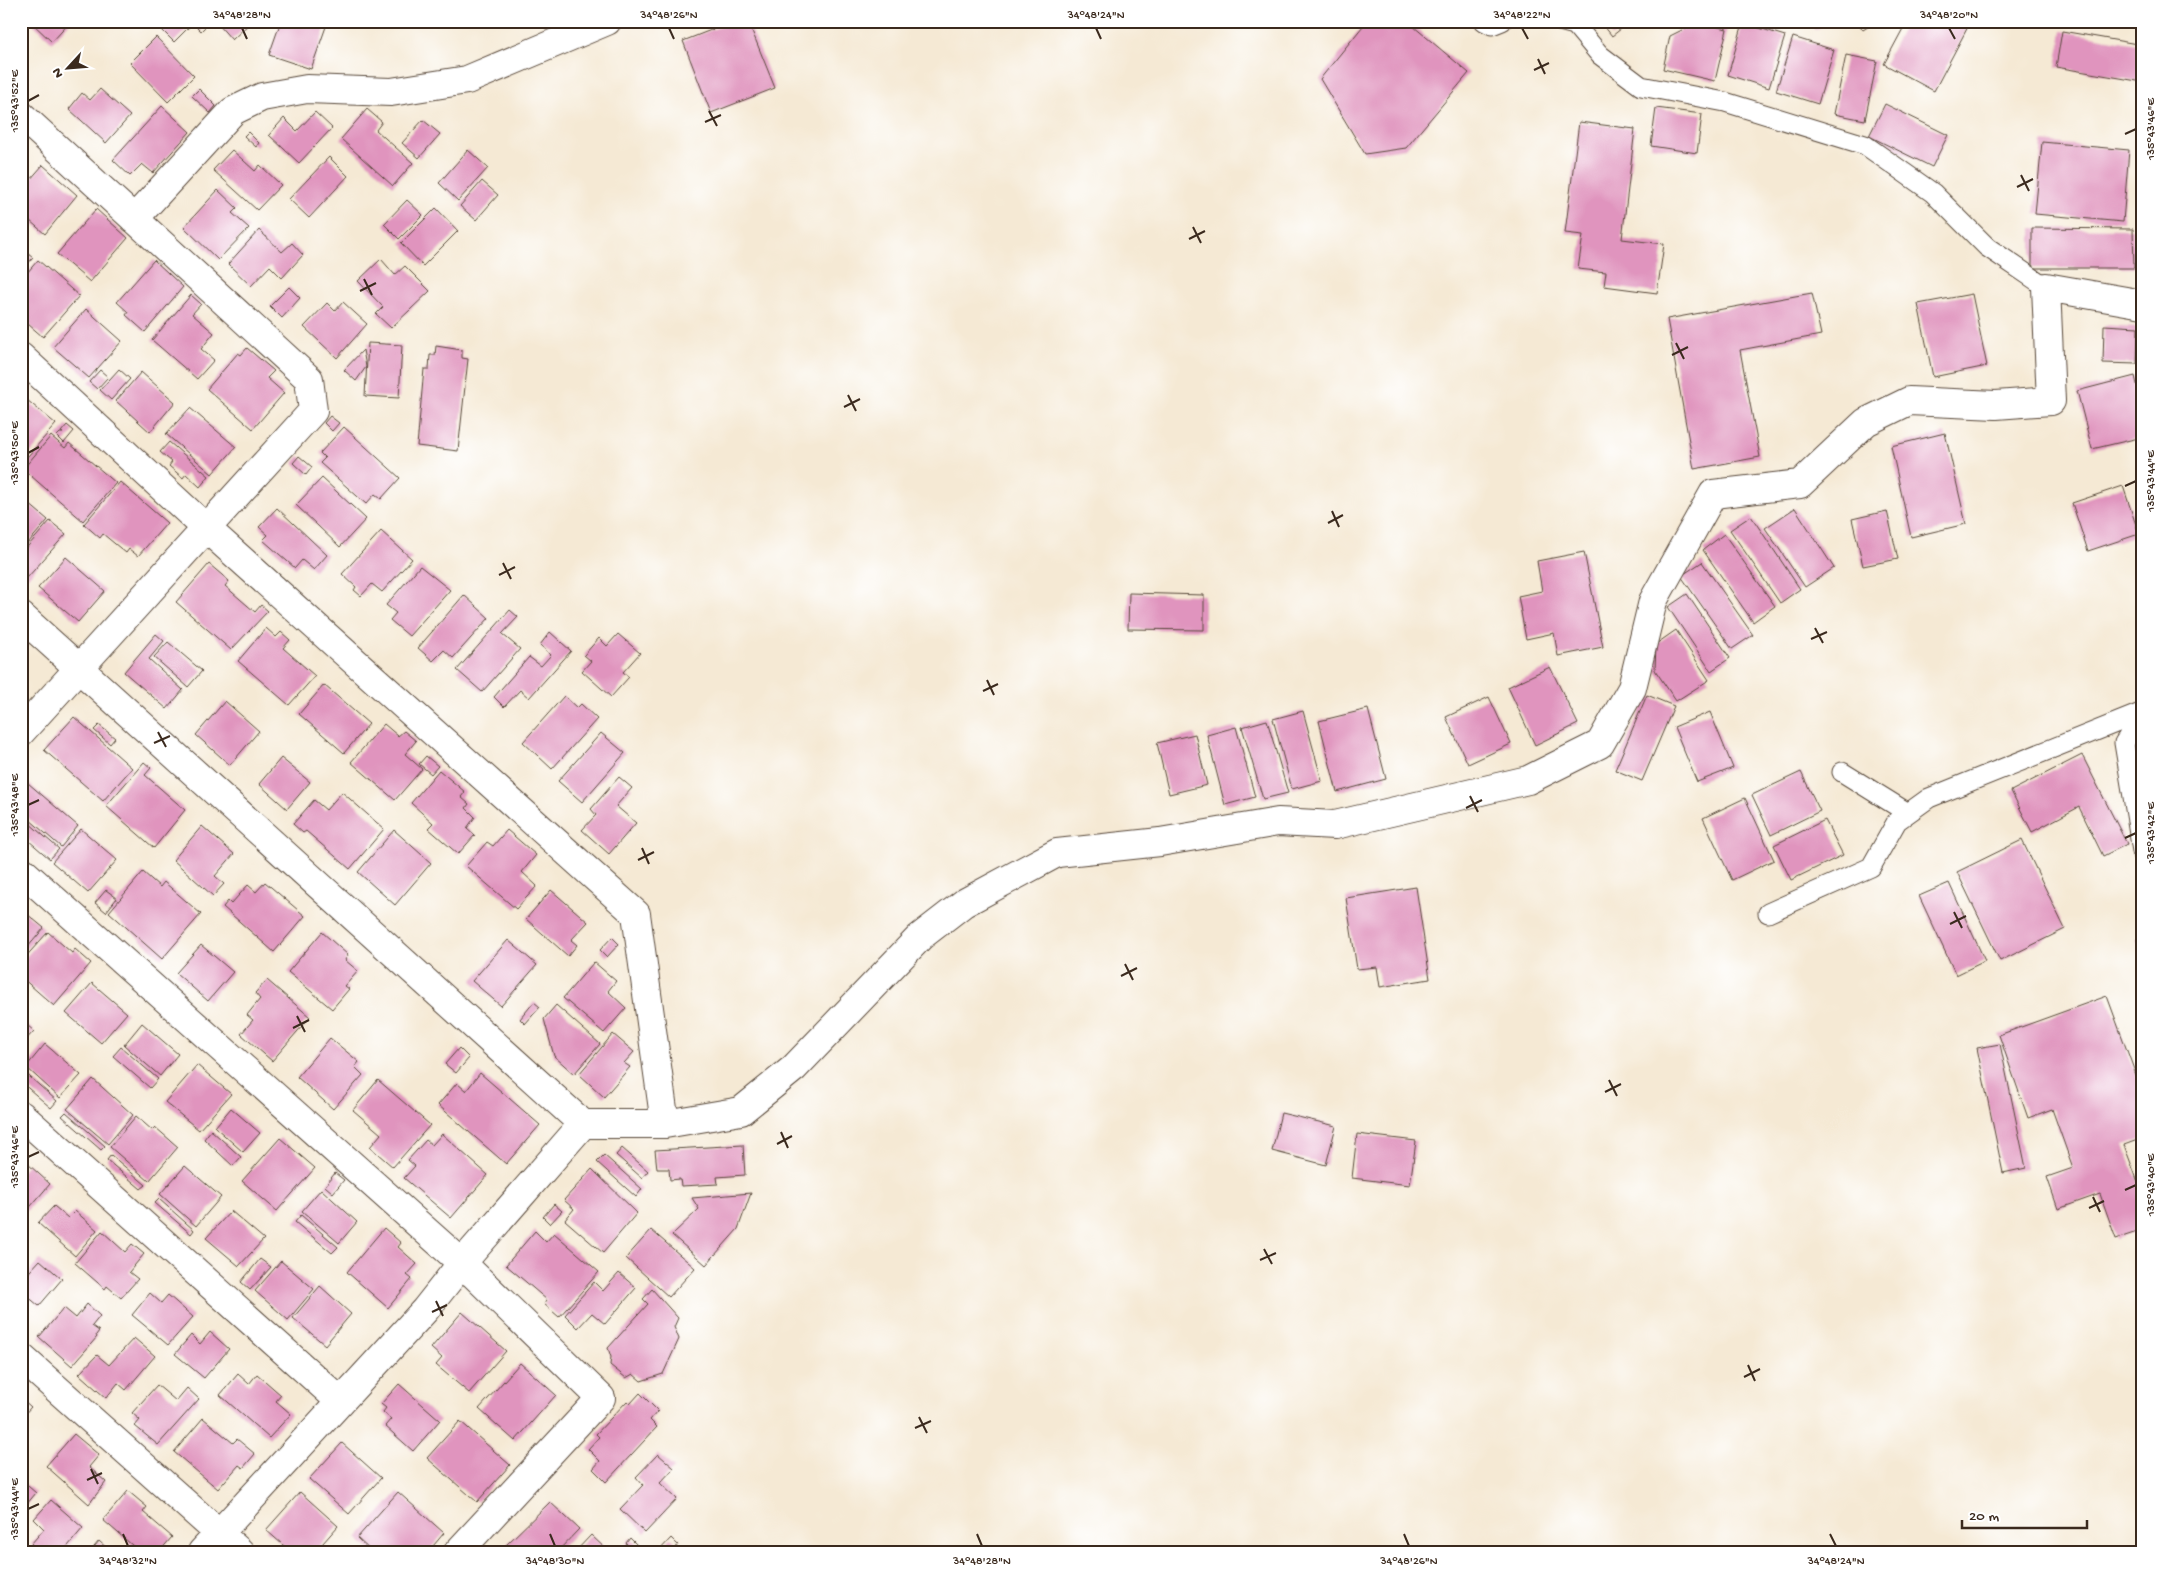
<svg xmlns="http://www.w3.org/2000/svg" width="2164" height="1573" font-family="'Gochi Hand',sans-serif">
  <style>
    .building { fill: #e094be }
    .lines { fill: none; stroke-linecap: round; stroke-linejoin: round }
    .service-casing { stroke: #574739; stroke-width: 21 }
    .minor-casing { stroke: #574739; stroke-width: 30 }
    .service { stroke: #fff; stroke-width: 19 }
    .minor { stroke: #fff; stroke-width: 28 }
    .ticks { fill: none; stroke: #3b2a1e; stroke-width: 2 }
    .neatline { fill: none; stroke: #3b2a1e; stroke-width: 2 }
    .ticks-label { font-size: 12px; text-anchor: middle; fill: #3b2a1e }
  </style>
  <rect width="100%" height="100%" fill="#fff"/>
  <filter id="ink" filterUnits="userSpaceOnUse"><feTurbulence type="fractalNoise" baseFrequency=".02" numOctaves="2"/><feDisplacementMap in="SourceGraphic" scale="10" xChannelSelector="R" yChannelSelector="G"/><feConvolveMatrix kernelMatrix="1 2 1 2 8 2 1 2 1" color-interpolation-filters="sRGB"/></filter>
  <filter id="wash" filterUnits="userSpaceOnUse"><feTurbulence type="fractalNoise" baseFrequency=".0096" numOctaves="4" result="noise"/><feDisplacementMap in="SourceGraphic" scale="20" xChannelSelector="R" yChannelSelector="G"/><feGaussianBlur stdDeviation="1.12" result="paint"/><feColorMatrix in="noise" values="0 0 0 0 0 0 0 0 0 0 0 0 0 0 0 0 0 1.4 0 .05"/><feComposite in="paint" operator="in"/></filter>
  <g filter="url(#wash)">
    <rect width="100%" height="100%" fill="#f5e9d4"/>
    <g id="blocks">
      <!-- building -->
      <path class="building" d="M30,21h41l-19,21z
        M157,21h54l-10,10 -8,-8 -19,19 -19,-19z
        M221,21h31l-20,19 -14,-16z
        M281,21h47l-17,48 -42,-14z
        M734,21h14l27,67 -64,25 -28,-72z
        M1367,21h40l62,52 -63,75 -41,6 -45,-75z
        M1600,21h31l-19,15z
        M1810,21h20l-15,9z
        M1857,21h20l-14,9z
        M1907,21h64l-37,70 -50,-27z
        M1698,22l29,7 -12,52 -52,-12 7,-33z
        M1743,23l42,13 -16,52 -41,-13z
        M2062,31l81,14v37l-87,-15z
        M156,37l38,39 -26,26 -38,-39z
        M1793,37l41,13 -16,54 -42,-13z
        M1846,55l31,6 -12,59 -31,-6z
        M100,89l30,27 -24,27 -37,-34 13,-16 8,7z
        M199,89l17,17 -6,7 -18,-17z
        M1885,104l63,31 -16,32 -63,-31z
        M162,106l28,26 -37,41 -11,-9 -12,12 -17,-16z
        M1656,108l46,6 -5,39 -46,-7z
        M367,109l15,13 -6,8 37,33 -20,23 -52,-47z
        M315,112l17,16 -33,35 -30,-28 15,-17 13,13z
        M423,120l17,14 -21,24 -17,-15z
        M1579,122l56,7 -13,110 42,5 -7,49 -53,-7 2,-14 -28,-3 5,-34 -18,-2z
        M248,132l11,11 -3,4 -12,-11z
        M2042,142l87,8 -6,72 -88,-8z
        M232,150l23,21 5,-6 21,20 -24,25 -44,-40z
        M468,150l20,18 -30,33 -19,-18z
        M329,157l19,19 -39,42 -20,-19z
        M43,165l34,30 -32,39 -24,-21v-23z
        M482,181l16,14 -22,25 -16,-14z
        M218,190l19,18 -5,5 17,15 -31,32 -34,-33z
        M407,200l16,15 -24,24 -15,-15z
        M436,208l22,23 -35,35 -22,-23z
        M96,209l32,29 -38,44 -33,-28z
        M2032,228l101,1 1,39h-102z
        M259,230l23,22 10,-9 11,12 -21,23 -12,-12 -19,20 -23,-22z
        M21,248l12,10 -12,13z
        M381,259l14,16 10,-9 25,25 -39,37 -15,-14 7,-7 -25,-26z
        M38,260l41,36 -36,41 -22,-19v-38z
        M154,260l29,27 -38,45 -19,-17 2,-3 -11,-10z
        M289,287l11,11 -18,20 -12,-12z
        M1812,293l9,42 -81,15 20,107 -66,12 -27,-150z
        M1972,294l15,72 -54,11 -15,-73z
        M191,295l10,9 -9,10 22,19 -13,16 13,11 -17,19 -45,-39z
        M343,302l24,22 -30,34 -33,-31 23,-24 8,8z
        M86,309l36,32 -33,37 -36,-31z
        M2104,325l34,2 -1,37 -34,-1z
        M368,343l34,2 -3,53 -34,-2z
        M436,346l26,4v8l6,1 -10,92 -41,-5 7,-77h5l1,-14h5z
        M247,348l27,23 -7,7 17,15 -31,36 -46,-40 31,-36 3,2z
        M363,350l3,17 -10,14 -12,-11z
        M119,369l11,10 -19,21 -11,-10z
        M100,370l8,7 -11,12 -8,-7z
        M141,372l34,30 -25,30 -34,-31z
        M2135,376l8,34v27l-51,12 -15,-58z
        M21,395l35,29 -35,40z
        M190,408l46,39 -24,27 -46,-40z
        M330,416l9,7 -7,8 -8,-8z
        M67,425l7,6 -10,12 -7,-7 3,-3h3l-2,-1z
        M344,427l56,51 -19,21 -6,-5 -9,10 -46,-41 5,-5 -5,-5z
        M1945,433l21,91 -55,13 -20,-91z
        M51,436l14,12 4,-5 47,40 -33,38 -60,-52z
        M169,442l40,34 -9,11 -14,-13 -3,4 -14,-12 3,-4 -12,-10z
        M299,456l13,11 -6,8 -13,-12z
        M322,478l44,41 -26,28 -44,-42z
        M120,482l47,41 -29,33 -9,-7 -3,4 -23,-19 -3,4 -16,-14z
        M2123,486l16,48 -51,17 -16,-48z
        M21,497l27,23 -27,31z
        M277,508l50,47 -13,15 -12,-10 -7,8 -32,-28 5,-5 -9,-8z
        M1795,508l39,60 -29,19 -40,-59z
        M1887,511l11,48 -35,7 -11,-47z
        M1751,516l49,73 -20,14 -50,-73z
        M50,521l16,13 -39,44 -6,-6v-18z
        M381,531l31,28 -30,33 -10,-8 -11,12 -7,-6 2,-3 -14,-13z
        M1724,534l51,72 -22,16 -50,-72z
        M1584,552l19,95 -45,9 -4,-23 -28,6 -8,-43 24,-5 -5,-30z
        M66,557l39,34 -27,31 -40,-34z
        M1702,562l51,73 -21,14 -51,-73z
        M209,564l20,17 -4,5 30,26 6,-7 7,6 -37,39 -55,-48z
        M420,566l30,24 -41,46 -19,-16 6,-7 -10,-8z
        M1129,593l75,2v35l-76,-1z
        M1687,594l43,64 -19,13 -43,-64z
        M464,595l25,23 -36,40 -9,-8 -11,11 -15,-13z
        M510,610l8,7 -16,17 18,15 -38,43 -25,-22z
        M266,628l10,9 5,-5 9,8 -7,8 32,28 -26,29 -51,-44z
        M1676,630l33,50 -33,21 -21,-31 1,-26z
        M550,632l21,19 -42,47 -9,-8 -16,17 -10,-10 35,-40 12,9 10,-11 -11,-10z
        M156,634l8,7 -15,18 34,31 -16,19 -43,-37z
        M618,634l22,19 -17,19 6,5 -18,20 -29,-26 9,-10 -7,-6 15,-17 8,8z
        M168,642l34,29 -14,16 -34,-30z
        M1550,667l28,57 -43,21 -27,-58z
        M324,685l45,39 -25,29 -45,-39z
        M1647,695l27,11 -32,75 -27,-11z
        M564,696l13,12 4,-4 16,15 -45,50 -29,-27z
        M1489,697l22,47 -43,20 -22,-47z
        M225,701l34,30 -29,34 -34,-30z
        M1368,709l18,70 -49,13 -18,-71z
        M1303,711l19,70 -30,8 -19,-70z
        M1710,712l23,56 -36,14 -23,-55z
        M74,717l58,51 -29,33 -59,-51z
        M1267,720l21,73 -25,6 -21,-72z
        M384,724l14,12 6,-5 12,10 -11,13 17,15 -27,31 -44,-38z
        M99,725l16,13 -5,6 -16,-14z
        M1236,727l19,70 -30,8 -18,-70z
        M601,733l24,20 -43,49 -24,-21z
        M1195,734l12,51 -38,9 -12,-51z
        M2082,755l45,89 -24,12 -24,-49 -47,25 -21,-41z
        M426,756l12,10 -7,8 -12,-10z
        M281,758l29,24 -23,27 -28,-25z
        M144,762l7,6 -6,7 40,35 -31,38 -48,-42z
        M439,770l26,22 -4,5 8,7 -3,4 9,9 -8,11 8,7 -17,19 -30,-26 5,-5 -22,-20z
        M1801,772l19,39 -49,24 -19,-40z
        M21,777l57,49 -17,21 -40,-35z
        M619,777l13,11 -16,18 20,17 -27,31 -27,-24 14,-15 -5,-6z
        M342,792l42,37 -34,40 -44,-38 -3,2 -10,-9 21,-24 12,10z
        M1745,798l29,62 -42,20 -29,-62z
        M21,816l38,33 -9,10 -29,-25z
        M1825,820l18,35 -52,25 -17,-35z
        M202,826l32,28 -19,22 9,8 -11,12 -40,-36z
        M81,829l36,31 -29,33 -36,-31z
        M394,830l37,33 -36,42 -37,-33z
        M507,830l29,25 -14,17 15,14 -21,23 -50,-43 21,-24 6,4z
        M2022,840l43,89 -65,32 -43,-89z
        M143,872l17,15 4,-5 37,32 -39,45 -53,-47z
        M265,882l40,34 -31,36 -51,-45 5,-6 3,3 17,-19 8,7z
        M1949,883l36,78 -29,14 -37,-79z
        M1416,887l14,92 -50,8 -3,-20 -20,2 -11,-71z
        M106,890l11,8 -11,14 -11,-9z
        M551,890l37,32 -17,18 6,5 -9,11 -42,-37z
        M21,909l23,19 -23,27z
        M48,932l24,21 3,-4 16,14 -37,43 -33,-29v-15z
        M322,932l26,23 -3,5 13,11 -13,15 4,3 -17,20 -44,-37z
        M612,937l7,7 -12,13 -7,-7z
        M2143,938v22h-1l-5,-21z
        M508,940l29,25 -36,41 -29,-25z
        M201,945l32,27 -25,29 -32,-28z
        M594,962l22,19 -8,10 18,17 -22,25 -41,-35z
        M267,980l43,37 -38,44 -31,-27 12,-14 -6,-5 13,-16 -5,-6z
        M92,983l35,30 -26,30 -35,-30z
        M2107,996l36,98v44l-19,7 14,37 5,-2v50l-27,9 -16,-45 -42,15 -11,-32 26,-9 -21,-59 -24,9 -29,-83z
        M534,1002l6,5 -15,17 -5,-5z
        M556,1005l44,39 -26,30 -20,-18 -10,-37z
        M21,1020l13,11 -13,14z
        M142,1023l36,31 -18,22 -36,-31z
        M613,1034l21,18 -10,11 6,4 -26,30 -25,-23z
        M330,1038l29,24 -4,5 8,8 -30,34 -36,-32z
        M45,1044l36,31 -21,23 -34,-31z
        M2000,1044l26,124 -23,5 -26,-125z
        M121,1047l37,32 -8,9 -37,-32z
        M459,1048l10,10 -13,15 -11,-9z
        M197,1065l34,29 -32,36 -34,-28z
        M22,1070l35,31 -6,7 -30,-26z
        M480,1073l60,52 -34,39 -68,-59 19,-22 9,8z
        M93,1079l40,36 -25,29 -41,-35z
        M378,1080l52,45 -37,42 -23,-20 11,-13 -28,-24z
        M231,1108l29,25 -17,19 -28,-25z
        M66,1112l39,34 -4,4 -39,-34z
        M1281,1113l55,13 -10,39 -54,-14z
        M136,1116l16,14 3,-3 23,20 -29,34 -39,-34z
        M211,1130l30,27 -8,9 -29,-27z
        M442,1134l46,41 -37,43 -47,-40 11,-12 -7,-6 18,-20 6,5z
        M1357,1134l59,7 -6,44 -58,-7z
        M280,1138l35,30 -38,43 -35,-30z
        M743,1145l2,30 -28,2 1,7 -37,2 -1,-7 -10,1 -1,-11h-12l-2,-19z
        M622,1148l26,23 -6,7 -26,-23z
        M111,1155l35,30 -5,4 -34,-29z
        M604,1155l38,34 -6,8 -39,-35z
        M28,1164l22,20 -26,30 -3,-2v-40z
        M185,1166l36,31 -25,29 -36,-32z
        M592,1169l45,44 -34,40 -38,-33 9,-11 -10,-9z
        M335,1173l9,7 -11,13 -8,-7z
        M321,1189l36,33 -18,21 -37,-32z
        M751,1193l-13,36 -32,36 -34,-30 27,-26 -7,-11z
        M159,1199l35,31 -3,4 -36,-31z
        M554,1204l8,7 -12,13 -7,-7z
        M54,1206l14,12 7,-7 22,19 -22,26 -37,-33z
        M231,1211l33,28 -25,27 -33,-28z
        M301,1215l37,32 -6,6 -37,-31z
        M384,1228l17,15 -3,4 19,17 -10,11 5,4 -24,29 -41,-36z
        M651,1230l44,38 -26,29 -43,-39z
        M102,1231l23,21 7,-8 12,10 -15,18 9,7 -17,19 -14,-12 -2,3 -30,-26z
        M535,1231l11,11 8,-9 45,39 -40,45 -15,-13 3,-4 -41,-35z
        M260,1259l11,8 -21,23 -9,-8z
        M40,1260l22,19 -23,27 -13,-11 -5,6v-20z
        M281,1261l33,28 -26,31 -33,-29z
        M619,1273l17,15 -31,36 -13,-11 -14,15 -13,-13 29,-33 9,9z
        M320,1286l31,28 -26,31 -32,-27z
        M652,1289l26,29 -4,9 5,12 -16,35 -22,7 -8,-7 -7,4 -16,-13 1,-8 -3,-9 40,-44 -5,-5z
        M150,1293l11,10 7,-8 25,22 -25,28 -36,-30z
        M87,1304l13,12 -8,10 7,5 -3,4 1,2 -25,29 -33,-29 25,-29 12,10z
        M462,1312l44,39 -37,42 -33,-28 6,-7 -11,-10z
        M210,1332l19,17 -25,29 -29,-24 16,-19 9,9z
        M134,1338l21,18 -29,34 -8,-7 -12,15 -27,-24 18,-19 12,10z
        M520,1363l36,32 -41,46 -36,-32z
        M238,1374l11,10 8,-10 24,21 -5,6 15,13 -22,24 -49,-43z
        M399,1384l41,36 -27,31 -28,-25 6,-7 -8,-7 3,-4 -5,-4z
        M157,1385l19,16 11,-13 12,11 -41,46 -23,-19 5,-6 -8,-7z
        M640,1393l18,18 -8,9 7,7 -51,55 -13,-13 7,-8 -12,-12 11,-12 -3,-3 31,-33 3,3z
        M21,1398l10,9 -10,11z
        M203,1418l30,25 4,-4 18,15 -12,14 -4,-3 -21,24 -44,-37z
        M460,1421l50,44 -33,37 -50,-44z
        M74,1434l25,21 -10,12 17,15 -17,22 -43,-38z
        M342,1443l39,35 -32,36 -40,-35z
        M658,1454l16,14 -14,15 17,16 -32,34 -25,-24 23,-24 -7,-8z
        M21,1480l15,13 -15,18z
        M128,1491l19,16 -4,5 29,25 -13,15h-19l-37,-32z
        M300,1492l38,34 -23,26h-24l-25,-22z
        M398,1492l46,41 -16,19h-32l-3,-3 -3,3h-18l-15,-14z
        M51,1500l32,28 -20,24h-23l-9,-8 13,-15 -10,-10z
        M550,1502l29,27 -22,23h-48l-5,-5z
        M591,1535l18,17h-34z
        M630,1538l14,14h-10l-8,-9z
        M671,1538l7,7 -4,5 2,2h-18z
        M99,1541l12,11h-21z"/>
    </g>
  </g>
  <g filter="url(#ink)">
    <use href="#blocks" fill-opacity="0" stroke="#574739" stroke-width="1"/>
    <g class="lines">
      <defs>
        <path id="service" d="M1484,21l8,4 10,-4
          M1560,21l15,4 25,30 41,31 84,16 140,43 68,48 54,54 59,40
          M2143,714l-19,29 19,114
          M1842,772l66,41
          M1768,913l103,-46 26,-46 32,-23 214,-86"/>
        <path id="minor" d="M21,115l288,264 4,32 -292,321
          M134,219l99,-108 29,-14 45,-8 84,3 76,-12 140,-59
          M21,357l185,171 430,386 29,210
          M21,616l562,508h82l76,-13 53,-43 126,-131 44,-34 93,-50 103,-11 118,-20 57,3 193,-45 72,-36 32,-56 21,-87 60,-107 87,-10 66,-62 43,-21 87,4 55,-4 -5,-114 97,17
          M21,870l441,393 139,135 -143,154
          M21,1115l319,286
          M21,1357l219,195
          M202,1552l223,-242 37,-47 121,-139"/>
      </defs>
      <!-- service casing -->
      <use href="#service" class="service-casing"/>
      <!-- minor casing -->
      <use href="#minor" class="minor-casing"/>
      <!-- service -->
      <use href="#service" class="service"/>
      <!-- minor -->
      <use href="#minor" class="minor"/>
    </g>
  </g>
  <!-- ticks -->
  <path class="ticks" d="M242,28l5,11M669,28l5,11M1096,28l5,11M1522,28l6,11M1949,28l6,11M1538,59l7,15M1534,70l15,-7M28,101l11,-6M709,111l8,15M705,122l16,-7M2125,134l11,-5M2021,175l8,16M2017,187l16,-8M1193,227l8,16M1189,239l16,-8M364,279l8,16M360,291l16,-8M1676,343l8,16M1672,355l16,-8M848,395l8,16M844,407l16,-8M28,453l11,-6M2125,486l11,-5M1332,511l7,16M1328,523l15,-8M503,563l8,16M499,575l16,-8M1815,628l8,15M1811,639l16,-7M987,680l7,15M983,691l15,-7M158,732l8,15M154,743l16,-7M1470,796l8,16M28,805l11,-5M1466,808l16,-8M2125,838l11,-5M642,848l7,16M638,860l16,-8M1954,912l8,16M1950,924l16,-8M1125,964l8,16M1121,976l16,-8M297,1016l8,16M293,1028l16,-8M1609,1080l8,16M1605,1092l16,-8M781,1132l7,16M777,1144l15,-8M28,1157l11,-5M2125,1190l11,-5M2093,1197l7,15M2089,1208l15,-7M1264,1249l8,15M1260,1260l16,-7M436,1301l7,15M432,1312l15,-7M1748,1365l7,16M1744,1377l16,-8M919,1417l8,16M915,1428l16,-7M91,1469l7,15M87,1480l15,-7M28,1509l11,-5M123,1534l5,12M550,1534l5,12M977,1534l5,12M1404,1534l5,12M1830,1534l6,12"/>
  <!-- margin -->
  <rect width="2164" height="1573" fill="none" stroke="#fff" stroke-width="55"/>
  <!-- north arrow -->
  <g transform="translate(68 68) rotate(244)" stroke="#ffffff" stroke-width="4" paint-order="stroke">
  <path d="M0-4L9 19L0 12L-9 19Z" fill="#3b2a1e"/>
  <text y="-8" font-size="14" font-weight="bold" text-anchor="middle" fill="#3b2a1e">N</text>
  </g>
  <!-- scale -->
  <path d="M1962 1520v8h125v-8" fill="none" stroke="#3b2a1e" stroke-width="2.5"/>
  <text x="1969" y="1520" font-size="15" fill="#3b2a1e" stroke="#ffffff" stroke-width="4" paint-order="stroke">20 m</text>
  <rect x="28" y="28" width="2108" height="1518" class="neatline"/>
  <g class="ticks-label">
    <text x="242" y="18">34°48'28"N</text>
    <text x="669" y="18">34°48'26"N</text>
    <text x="1096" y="18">34°48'24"N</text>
    <text x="1522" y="18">34°48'22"N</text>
    <text x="1949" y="18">34°48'20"N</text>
    <text transform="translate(14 101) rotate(-90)" y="4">135°43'52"E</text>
    <text transform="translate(2150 129) rotate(-90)" y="4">135°43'46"E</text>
    <text transform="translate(14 453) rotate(-90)" y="4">135°43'50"E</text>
    <text transform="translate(2150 481) rotate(-90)" y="4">135°43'44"E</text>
    <text transform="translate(14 805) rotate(-90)" y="4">135°43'48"E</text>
    <text transform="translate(2150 833) rotate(-90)" y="4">135°43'42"E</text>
    <text transform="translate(14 1157) rotate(-90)" y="4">135°43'46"E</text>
    <text transform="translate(2150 1185) rotate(-90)" y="4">135°43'40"E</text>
    <text transform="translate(14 1509) rotate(-90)" y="4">135°43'44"E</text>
    <text x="128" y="1564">34°48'32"N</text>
    <text x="555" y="1564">34°48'30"N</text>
    <text x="982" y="1564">34°48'28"N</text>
    <text x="1409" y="1564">34°48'26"N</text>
    <text x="1836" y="1564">34°48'24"N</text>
  </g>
</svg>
